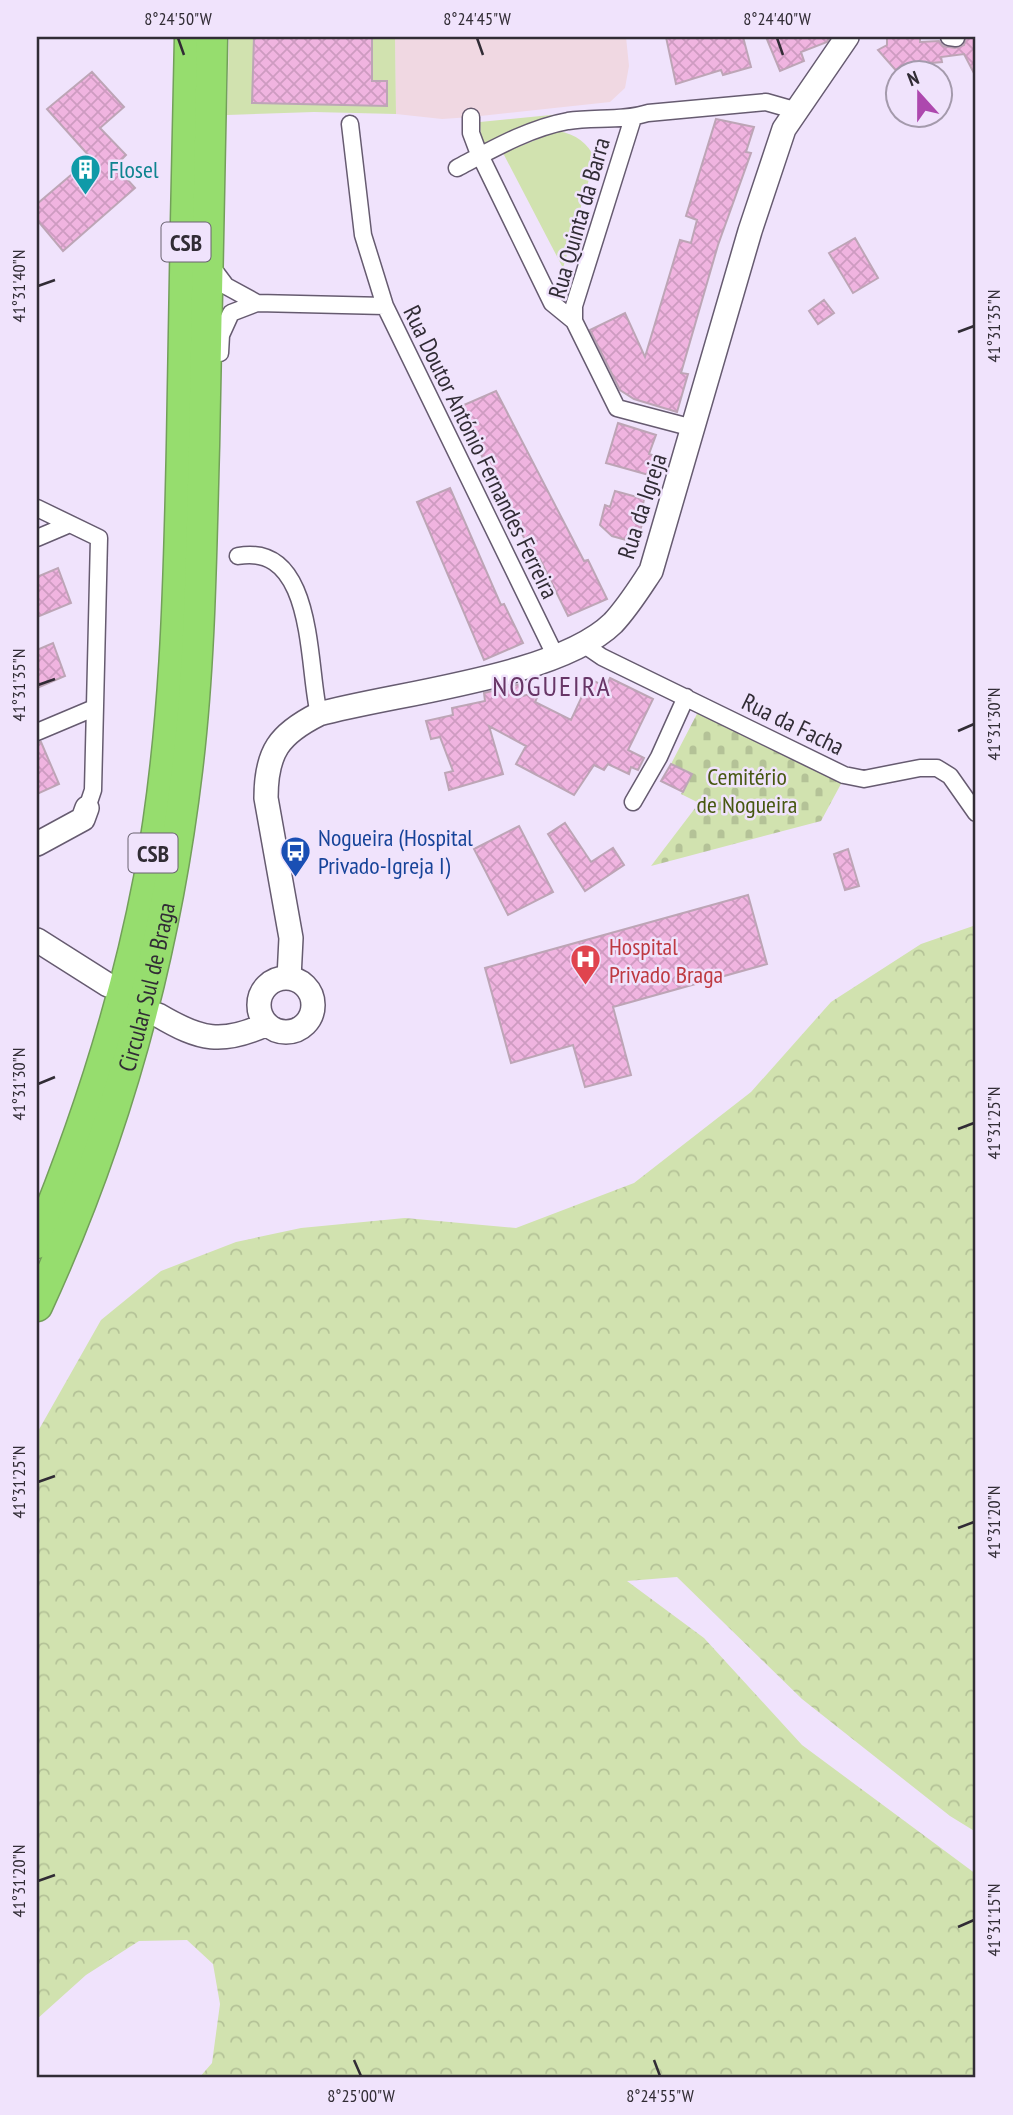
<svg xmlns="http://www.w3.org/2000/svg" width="1013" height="2115" font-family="'PT Sans Narrow',sans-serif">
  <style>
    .education { fill: #f0d8e2 }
    .grass { fill: #d1e2af }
    .forest { fill: url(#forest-crowns) }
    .cemetery { fill: url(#cemetery-stones) }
    .building { fill: url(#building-cross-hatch); stroke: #bda5b6; stroke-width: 2 }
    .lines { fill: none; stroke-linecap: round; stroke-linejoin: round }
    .street-casing { stroke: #665b70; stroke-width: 19 }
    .secondary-casing { stroke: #665b70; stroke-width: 26 }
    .highway-casing { stroke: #739f5a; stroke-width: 33 }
    .street { stroke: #fff; stroke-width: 16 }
    .secondary { stroke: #fff; stroke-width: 23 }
    .highway { stroke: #96dd6e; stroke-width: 30 }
    .ticks { fill: none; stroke: #312c35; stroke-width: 2.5 }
    .labels { text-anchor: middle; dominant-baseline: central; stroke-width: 5; stroke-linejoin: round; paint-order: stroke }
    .shield { fill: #f0e3fc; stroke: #6a6371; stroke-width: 2 }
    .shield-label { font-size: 23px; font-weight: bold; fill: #312c35 }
    .culture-label { font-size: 24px; fill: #0d838f; stroke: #f0e3fc; text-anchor: start }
    .street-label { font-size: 24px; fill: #312c35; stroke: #f0e3fc }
    .park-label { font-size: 24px; fill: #475811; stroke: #f0e3fc }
    .transit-label { font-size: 24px; fill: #164399; stroke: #f0e3fc; text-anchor: start }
    .health-label { font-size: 24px; fill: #be3a42; stroke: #f0e3fc; text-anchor: start }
    .quarter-label { font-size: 28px; letter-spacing: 2px; fill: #673566; stroke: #f0e3fc }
    .neatline { fill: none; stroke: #312c35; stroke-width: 2.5 }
    .ticks-label { font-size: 18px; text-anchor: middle; fill: #312c35 }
  </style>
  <defs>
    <pattern id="forest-crowns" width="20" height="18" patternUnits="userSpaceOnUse" patternTransform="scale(1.75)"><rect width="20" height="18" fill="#d1e2af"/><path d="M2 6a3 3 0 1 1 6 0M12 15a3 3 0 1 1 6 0" fill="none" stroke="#b4c297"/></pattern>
    <pattern id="cemetery-stones" width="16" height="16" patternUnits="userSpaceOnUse" patternTransform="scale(1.75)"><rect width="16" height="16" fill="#d1e2af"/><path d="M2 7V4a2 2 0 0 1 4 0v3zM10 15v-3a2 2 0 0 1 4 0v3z" fill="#b4c297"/></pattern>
    <pattern id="building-cross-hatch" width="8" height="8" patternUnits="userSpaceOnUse" patternTransform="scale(1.75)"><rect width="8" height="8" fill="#f0b4e0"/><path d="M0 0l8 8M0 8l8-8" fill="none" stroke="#ce9bc1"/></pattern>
  </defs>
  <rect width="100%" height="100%" fill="#f0e3fc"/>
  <!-- education -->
  <path class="education" d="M395,37h231l3,29 -4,22 -15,14 -139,15 -29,2 -46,-5z"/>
  <!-- grass -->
  <path class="grass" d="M229,37h166l1,77 -82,-2 -87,3z
    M561,114l-35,12 -40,19 -5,-3 -1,-20z
    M558,131c18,3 30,12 37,28l-32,109 -60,-115z"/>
  <!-- forest -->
  <path class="forest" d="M976,925v907l-26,-16 -148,-117 -125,-122 -50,4 77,57 98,107 174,129v204h-777l13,-15 8,-59 -7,-40 -26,-24 -48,1 -53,34 -49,44v-586l64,-113 60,-49 75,-29 65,-14 104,-10 111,10 118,-45 117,-91 80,-90 90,-58z"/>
  <!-- cemetery -->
  <path class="cemetery" d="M700,708l142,74 -21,39 -170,45 48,-63 -18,-9 11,-20 -21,-10z"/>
  <!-- building -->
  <path class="building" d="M254,37h118v44h15v25l-135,-3z
    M666,37h77l8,30 -28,8 -2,-5 -45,14z
    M766,37h64l-3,5 -26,10 3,9 -24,10z
    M887,37h33v5l19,-1 4,5 12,2 9,-3 2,-8h10v40l-12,-23 -23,3 1,5 -22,2 -13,10h-8l-21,-24 9,-5z
    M92,72l32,35 -24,21 26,27 -11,11 20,22 -72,63 -26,-31v-16l54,-46 -44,-49z
    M716,119l38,8 -8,25 5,1 -33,92 -37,128 7,1 -11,38 -43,-13 -14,-9 -30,-60 35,-17 20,44 35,-117 11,3 6,-23 -11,-4z
    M855,238l23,40 -25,15 -24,-40z
    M824,300l10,13 -16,11 -9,-13z
    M496,391l88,170 4,-1 19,39 -39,17 -28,-57 -4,2 -79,-153z
    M618,423l38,12 -7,19 12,4 -5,19 -50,-14z
    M450,488l51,117 3,-1 19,39 -39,17 -67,-158z
    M615,491l29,8 -3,17h3l-7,27 -25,-7 -12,-11 5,-20 5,2z
    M58,568l13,35 -34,14v-40z
    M53,643l12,33 -28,12v-38z
    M610,678l43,21 -25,51 16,8 -6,12 -7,-3 -2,7 -21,-10 -4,6 -10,-5 -20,30 -58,-31 10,-18 -37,-20 14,48 -54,16 -4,-17 8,-2 -13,-34 -9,2 -5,-18 27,-6 -1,-7 33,-7 -1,-8 36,-9 3,12 17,-5 -5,11 36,18 19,-41 16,8z
    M37,742h4l18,42 -22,10z
    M671,764l21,10 -9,18 -22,-11z
    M565,823l26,39 22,-14 11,17 -39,26 -37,-57z
    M519,826l34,66 -45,23 -34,-66z
    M848,849l11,37 -14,4 -11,-36z
    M748,895l19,69 -154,43 18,68 -46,12 -12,-42 -62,18 -26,-95z"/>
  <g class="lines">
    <defs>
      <path id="street" d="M949,37l7,1
        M471,117v16l6,16 75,154 22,18
        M633,118l-59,188v15l43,87 76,20
        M350,124l13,111 22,71
        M457,168c34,-18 72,-40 111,-47 26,-4 55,0 80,-8l118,-11 28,8
        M211,266l15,20 31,17
        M220,353l1,-18 10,-22 26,-10 128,3 171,351
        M37,508l62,30 -6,252 -6,18
        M37,538l33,-14
        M238,556c78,-14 69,112 81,158
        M583,644l19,13 242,118 20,4 56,-11h17l13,8 26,37
        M37,732l57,-24
        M633,802l26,-45 27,-60"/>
      <path id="secondary" d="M37,844l46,-25 4,-11
        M37,940l71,45
        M289,978l2,-40 -25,-140c0,-46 13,-64 53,-84 77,-21 239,-37 294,-91 15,-16 26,-34 38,-52l99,-340 34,-102 63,-92
        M259 1005a27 27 0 1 1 54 0a27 27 0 1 1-54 0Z
        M158,1015c42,25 64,30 109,9"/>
      <g id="highway">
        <path d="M37,1243c49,-118 88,-239 112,-364 27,-144 30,-290 33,-436 2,-135 5,-271 8,-406"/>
        <path id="s1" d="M37,1306c78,-169 128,-351 150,-536 13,-107 14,-216 17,-324 3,-136 5,-273 8,-409"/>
      </g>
    </defs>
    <!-- street casing -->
    <use href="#street" class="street-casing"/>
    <!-- secondary casing -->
    <use href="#secondary" class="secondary-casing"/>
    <!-- highway casing -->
    <use href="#highway" class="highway-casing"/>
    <!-- street -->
    <use href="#street" class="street"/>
    <!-- secondary -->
    <use href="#secondary" class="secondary"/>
    <!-- highway -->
    <use href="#highway" class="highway"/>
  </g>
  <!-- ticks -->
  <path class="ticks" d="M178,38l6,17M477,38l6,17M777,38l6,17M38,286l17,-6M958,332l16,-6M38,685l17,-6M958,731l16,-7M38,1084l17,-7M958,1129l16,-6M38,1482l17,-6M958,1528l16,-6M38,1881l17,-6M958,1927l16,-7M354,2060l7,16M654,2060l6,16"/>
  <!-- icons -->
  <defs>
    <symbol id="building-pin" viewBox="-11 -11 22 30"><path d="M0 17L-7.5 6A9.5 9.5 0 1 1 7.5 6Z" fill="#0f9aa8" stroke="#f0e3fc"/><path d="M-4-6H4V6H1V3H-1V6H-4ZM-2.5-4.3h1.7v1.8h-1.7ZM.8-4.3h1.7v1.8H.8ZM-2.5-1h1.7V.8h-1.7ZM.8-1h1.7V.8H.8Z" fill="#fff"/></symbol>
    <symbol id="bus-pin" viewBox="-11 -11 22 30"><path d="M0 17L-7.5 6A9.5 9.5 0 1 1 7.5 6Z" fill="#1a4fb4" stroke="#f0e3fc"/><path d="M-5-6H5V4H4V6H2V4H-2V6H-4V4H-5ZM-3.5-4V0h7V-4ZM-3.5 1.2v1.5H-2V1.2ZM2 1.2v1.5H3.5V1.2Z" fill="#fff"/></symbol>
    <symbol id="hospital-pin" viewBox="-11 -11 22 30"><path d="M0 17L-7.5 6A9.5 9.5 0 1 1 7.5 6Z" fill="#e0444e" stroke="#f0e3fc"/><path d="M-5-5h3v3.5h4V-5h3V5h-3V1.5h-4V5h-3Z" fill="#fff"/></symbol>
  </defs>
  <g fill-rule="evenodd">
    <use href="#building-pin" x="68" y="152" width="35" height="47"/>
    <use href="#bus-pin" x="278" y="834" width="35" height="47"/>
    <use href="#hospital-pin" x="568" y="942" width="35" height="47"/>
  </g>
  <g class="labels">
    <!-- shield labels -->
    <g class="shield">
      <rect x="161.5" y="222.5" width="49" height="39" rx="5"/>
      <rect x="128.5" y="833.5" width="49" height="39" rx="5"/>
    </g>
    <g class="shield-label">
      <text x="186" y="242">CSB</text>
      <text x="153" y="853">CSB</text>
    </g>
    <!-- culture labels -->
    <g class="culture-label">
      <text x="109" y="169">Flosel</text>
    </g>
    <!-- street labels -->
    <g class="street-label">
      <text transform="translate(579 218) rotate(-74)">Rua Quinta da Barra</text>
      <text transform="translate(481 452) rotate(64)">Rua Doutor António Fernandes Ferreira</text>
      <text transform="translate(642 506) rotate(-72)">Rua da Igreja</text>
      <text transform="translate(793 724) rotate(26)">Rua da Facha</text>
      <text stroke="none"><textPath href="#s1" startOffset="338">Circular Sul de Braga</textPath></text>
    </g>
    <!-- park labels -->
    <g class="park-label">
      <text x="747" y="776">Cemitério<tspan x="747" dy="28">de Nogueira</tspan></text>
    </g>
    <!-- transit labels -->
    <g class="transit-label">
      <text x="318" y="837">Nogueira (Hospital<tspan x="318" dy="28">Privado-Igreja I)</tspan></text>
    </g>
    <!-- health labels -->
    <g class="health-label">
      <text x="609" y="946">Hospital<tspan x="609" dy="28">Privado Braga</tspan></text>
    </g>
    <!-- quarter labels -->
    <g class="quarter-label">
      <text x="552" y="685">NOGUEIRA</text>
    </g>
  </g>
  <!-- border -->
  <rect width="1013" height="2115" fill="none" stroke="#f0e3fc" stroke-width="77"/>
  <!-- north arrow -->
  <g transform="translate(919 94) rotate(339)"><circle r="33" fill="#f0e3fc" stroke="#a49aac" stroke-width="2"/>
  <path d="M0-5L12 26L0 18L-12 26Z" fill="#ad48ae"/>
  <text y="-10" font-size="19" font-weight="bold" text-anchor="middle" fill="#312c35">N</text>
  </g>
  <rect x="38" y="38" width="936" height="2038" class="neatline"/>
  <g class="ticks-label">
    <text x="178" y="25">8°24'50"W</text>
    <text x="477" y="25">8°24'45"W</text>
    <text x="777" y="25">8°24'40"W</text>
    <text transform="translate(19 286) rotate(-90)" y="6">41°31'40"N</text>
    <text transform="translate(994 326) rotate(-90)" y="6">41°31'35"N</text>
    <text transform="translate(19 685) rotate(-90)" y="6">41°31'35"N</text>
    <text transform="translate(994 724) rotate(-90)" y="6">41°31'30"N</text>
    <text transform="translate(19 1084) rotate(-90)" y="6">41°31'30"N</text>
    <text transform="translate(994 1123) rotate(-90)" y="6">41°31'25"N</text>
    <text transform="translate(19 1482) rotate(-90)" y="6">41°31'25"N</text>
    <text transform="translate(994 1522) rotate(-90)" y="6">41°31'20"N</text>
    <text transform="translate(19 1881) rotate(-90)" y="6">41°31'20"N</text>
    <text transform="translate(994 1920) rotate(-90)" y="6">41°31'15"N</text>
    <text x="361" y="2102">8°25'00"W</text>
    <text x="660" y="2102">8°24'55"W</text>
  </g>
</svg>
